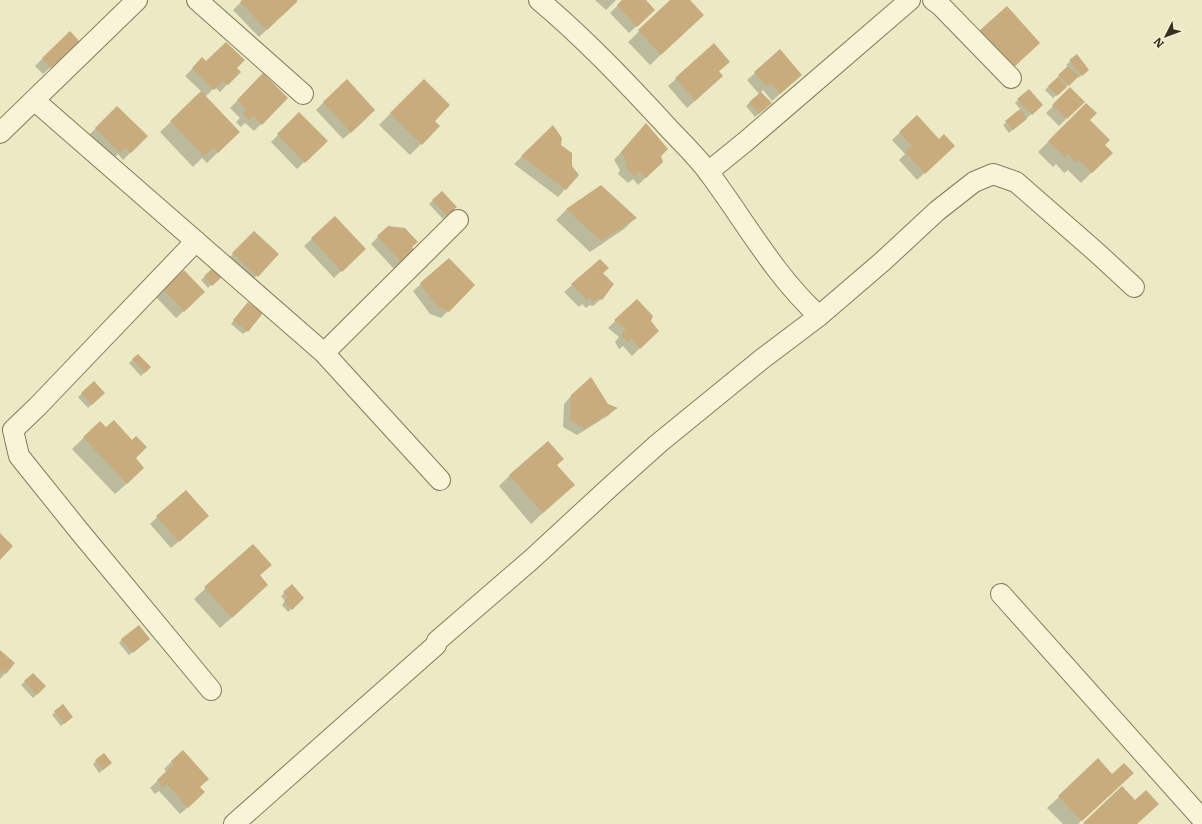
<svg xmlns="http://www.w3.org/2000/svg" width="1202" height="824" font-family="Literata,serif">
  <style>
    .shadow { fill: #0003 }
    .building { fill: #c9ac7d }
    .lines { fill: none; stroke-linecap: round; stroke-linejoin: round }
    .street-casing { stroke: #877b5c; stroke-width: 22 }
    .street { stroke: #f7f4d8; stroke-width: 20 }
  </style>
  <rect width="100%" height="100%" fill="#ece9c5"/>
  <!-- shadow -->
  <path class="shadow" d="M243,0h52l-6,9 -30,28 -26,-27z
    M595,0h21l-10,10z
    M623,0h22l9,10 -25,23 -19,-20z
    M672,0h16l3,26 -41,39 -22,-23z
    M71,49l-28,25 -8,-8 8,-8z
    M780,51l21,24 -29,26 -9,-11 -2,2 6,15 -12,10 -9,-11 13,-12 -12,-14z
    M1077,56l7,17 -6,5 -1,-1 -24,21 -8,-8 23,-23 -2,-2z
    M202,59l4,4 29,5 4,4 -19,20 -5,-5 -10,10 22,46 -20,20 -5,-5 -9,9 -33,-35 42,-40 -17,-16z
    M729,62l-11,10 -3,11 -28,25 -19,-22 8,-7z
    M263,74l24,24 -33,33 -9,-8 -4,4 -5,-5 4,-4 -10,-10z
    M424,80l10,41 5,5 -29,29 -31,-30z
    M1070,89l13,13 -24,24 -13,-13z
    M1029,90l13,15 -33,28 -6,-8 18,-15 -6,-7z
    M324,102l43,16 -24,21 -27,-29z
    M1086,104l3,16 15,25 7,8 -30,30 -13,-13 -4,3 -8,-9 -3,3 -15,-15z
    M117,107l30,29 -24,24 -5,-6 -6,6 -24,-24z
    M299,114l27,27 -29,28 -26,-27z
    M917,116l22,24 7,13 -29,27 -18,-20 6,-6 -13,-14z
    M553,127l7,19 11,20 7,9 -20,22 -44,-33z
    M639,132l21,24 2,6 -24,23 -5,-6 -5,4 -10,-9 2,-4 -6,-10z
    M442,192l14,15 -13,12 -14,-15z
    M567,209l68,9 -11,11 -34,23 -34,-32z
    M335,217l22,39 -23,22 -30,-32z
    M388,227l22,21 -4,10 -12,11 -23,-25z
    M254,232l24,22 -29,29 -23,-22z
    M449,259l-1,52 -7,7 -11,-4 -17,-23z
    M600,261l2,13 -1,25 -8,7 -3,-1 -4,3 -4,-4 -3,3 -15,-15z
    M214,268l7,8 -13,12 -7,-8z
    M164,289l32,11 -20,18 -20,-21z
    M637,300l12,21 1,17 -18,18 -9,-10 -4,3 -4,-7 4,-5 -11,-9z
    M245,306l2,25 -4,3 -12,-10z
    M138,355l11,12 -8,9 -12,-13z
    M94,383l10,10 -16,15 -10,-11z
    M571,396l37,8 8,4 -7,7 -32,20 -14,-8 1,-23z
    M100,422l35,37 -3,20 -17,15 -43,-45z
    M556,465l17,20 -42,39 -32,-38 11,-11z
    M157,517l43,6 -29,25 -21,-24z
    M253,545l18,20 -12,11 -3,20 -36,32 -26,-29z
    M292,586l11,12 -15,14 -6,-7 3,-4 -4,-5z
    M122,639l24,3 -17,13 -10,-12z
    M0,652l14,11 -14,16z
    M33,674l12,12 -12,12 -12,-13z
    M55,712l14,8 -8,6 -9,-11z
    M96,761l12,5 -9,7 -6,-9z
    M172,761l27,26 -3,13 -16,14 -21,-23 -4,3 -5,-6 17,-16 -3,-3z
    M1121,784l-43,40h-15l-16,-16 12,-11z"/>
  <!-- building -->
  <path class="building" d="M242,0h54l2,1 -31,29 -27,-28z
    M622,0h24l9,10 -18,17 -20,-22z
    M670,0h20l14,15 -43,40 -23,-25z
    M1007,6l33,37 -28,26 -33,-38z
    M70,31l10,11 -29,26 -9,-10z
    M226,42l19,18 -8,8 4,4 -13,13 -5,-4 -9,9 -22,-22 10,-11 4,4z
    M714,43l16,19 -11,9 4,5 -28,25 -20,-23z
    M780,49l22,26 -22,19 -9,-11 -4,4 -13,-15z
    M1077,54l12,16 -7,6 -13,-16z
    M1068,66l11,10 -10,10 -11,-11z
    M263,73l25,25 -26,27 -9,-9 -4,4 -7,-6 5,-4 -10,-10z
    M1058,77l9,10 -10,9 -9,-10z
    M347,79l28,31 -24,23 -28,-31z
    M424,79l26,26 -15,16 5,5 -18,19 -32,-32z
    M1070,87l15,15 -18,17 -15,-14z
    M1029,89l14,16 -11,10 -15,-16z
    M201,91l39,41 -22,21 -4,-6 -10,9 -34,-35z
    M761,92l11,11 -13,11 -10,-12z
    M1086,103l11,10 -7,7 20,20 -5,5 8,8 -21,20 -13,-13 -3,3 -8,-9 -3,3 -17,-16z
    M117,106l31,30 -17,17 -6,-5 -5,5 -25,-25z
    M1020,109l7,10 -14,11 -8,-9z
    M299,112l29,29 -23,22 -28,-29z
    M917,115l22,24 5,-5 11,12 -30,28 -20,-22 7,-6 -13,-14z
    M646,123l22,26 -7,7 2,6 -17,16 -7,-7 -3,6 -11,-10 2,-5 -6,-10z
    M553,125l9,13 -1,7 11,8v13l7,9 -13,15 -45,-34z
    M601,185l36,33 -36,23 -35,-32z
    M442,191l15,16 -10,9 -15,-16z
    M335,216l31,33 -24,23 -31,-34z
    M388,226l17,2 13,14 -6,5 3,4 -13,12 -25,-27z
    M254,231l25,23 -21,23 -26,-24z
    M449,258l26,27 -26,27 -11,-5 -18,-24z
    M600,259l9,9 -6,5 11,11 -12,16 -4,-2 -5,4 -4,-5 -2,3 -16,-16z
    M214,267l9,9 -11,10 -8,-10z
    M184,270l21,22 -21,20 -21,-23z
    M637,299l16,17 -2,5 8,10 -19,18 -9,-10 -4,3 -6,-8 5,-5 -12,-9z
    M248,302l15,11 -15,19 -15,-12z
    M138,354l13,13 -6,6 -13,-14z
    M591,377l17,27 10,4 -33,21 -15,-9 1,-25z
    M94,381l11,12 -13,12 -11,-12z
    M114,420l18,20 4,-4 11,11 -11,11 8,10 -17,16 -44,-47 17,-16 6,6z
    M548,441l16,18 -7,6 18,20 -32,28 -34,-38z
    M186,490l23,26 -30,26 -23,-26z
    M0,533l13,13 -13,14z
    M253,544l19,21 -12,10 8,10 -36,33 -28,-31z
    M292,584l12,14 -12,12 -8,-9 4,-4 -5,-5z
    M139,625l11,14 -17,14 -12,-14z
    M0,650l15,13 -9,11 -6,-4z
    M33,673l13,13 -9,9 -13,-14z
    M63,704l10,13 -9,7 -10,-13z
    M183,750l26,29 -9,8 5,5 -17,16 -21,-24 -4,4 -6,-8 17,-16 -3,-3z
    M104,753l8,10 -9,7 -8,-10z
    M1098,758l14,16 12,-11 10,10 -52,48 -24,-25z
    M1122,786l13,14 11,-10 13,14 -22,20h-53l-1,-1z"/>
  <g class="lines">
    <defs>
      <path id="street" d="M197,0l106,94
        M539,0c44,37 84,79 123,121 15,17 33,33 47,52 36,48 65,102 110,143
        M933,0l8,6 70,72
        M34,100l290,253 116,127
        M0,133l137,-133
        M708,172l37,-30 165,-142
        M196,241l-159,166 -24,23 6,26 61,76 131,158
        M324,353l134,-133
        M1001,594l201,225
        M234,824l202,-179 1,-4 95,-82 78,-72 49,-44 103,-84 57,-43 63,-54 55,-51 37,-29 19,-8 23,8 79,69 39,36"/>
    </defs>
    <!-- street casing -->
    <use href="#street" class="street-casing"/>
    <!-- street -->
    <use href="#street" class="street"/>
  </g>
  <!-- north arrow -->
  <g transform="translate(1166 36) rotate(228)" stroke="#f4f1d5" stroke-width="3" paint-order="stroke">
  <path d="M0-3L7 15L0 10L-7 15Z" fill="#37301f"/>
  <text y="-6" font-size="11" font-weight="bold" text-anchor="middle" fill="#37301f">N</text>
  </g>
</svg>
